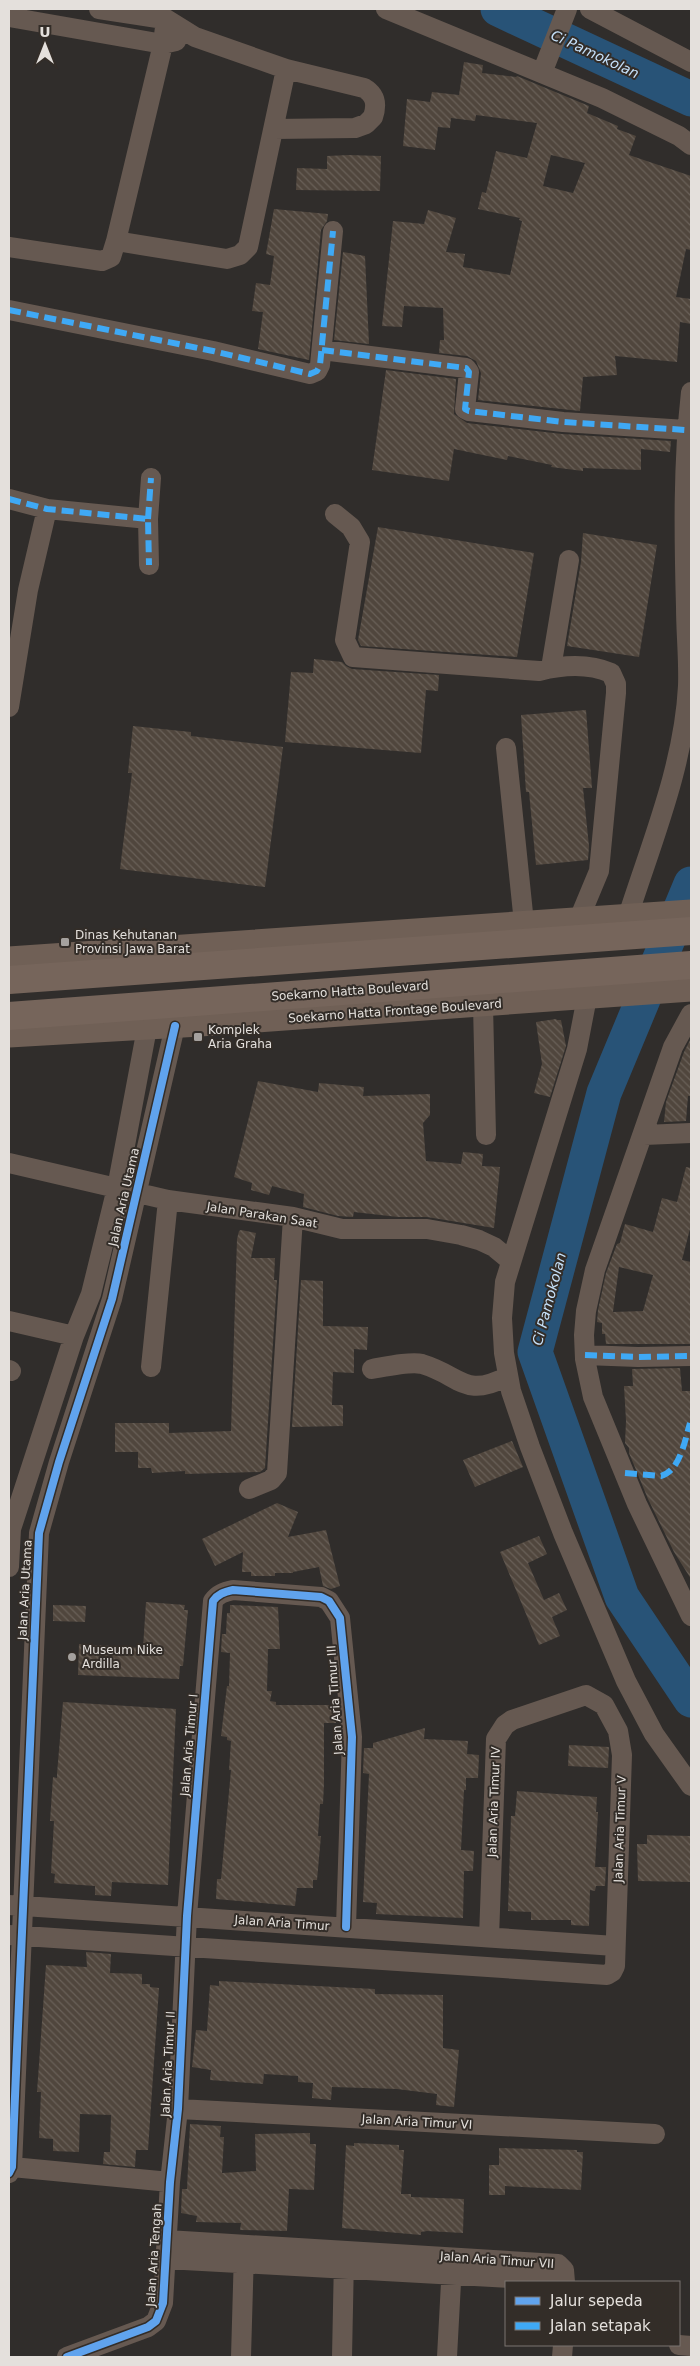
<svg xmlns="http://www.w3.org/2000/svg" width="700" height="2366" font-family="'DejaVu Sans',sans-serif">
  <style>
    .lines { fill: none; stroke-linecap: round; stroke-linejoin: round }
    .river { stroke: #285377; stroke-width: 35 }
    .building { fill: url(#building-back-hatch); fill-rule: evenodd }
    .minor { stroke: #665951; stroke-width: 20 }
    .major { stroke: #706056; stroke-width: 25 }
    .highway { stroke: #76655b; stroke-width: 28 }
    .quiet { stroke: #3fa9f5; stroke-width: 6; stroke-dasharray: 12 6; stroke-linecap: butt }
    .cycleway-casing { stroke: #332d28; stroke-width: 11 }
    .cycleway { stroke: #60a3ed; stroke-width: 8 }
    .poi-dot { fill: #a5a19e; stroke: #332d28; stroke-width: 2 }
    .labels { text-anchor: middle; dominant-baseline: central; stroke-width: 4; stroke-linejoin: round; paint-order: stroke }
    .poi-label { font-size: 12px; fill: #e4e0dc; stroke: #332d28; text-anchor: start }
    .street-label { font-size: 12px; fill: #e4e0dc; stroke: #332d28 }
    .water-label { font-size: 14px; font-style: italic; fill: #c6e1fa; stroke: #332d28 }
  </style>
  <defs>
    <pattern id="building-back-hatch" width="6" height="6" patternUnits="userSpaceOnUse" patternTransform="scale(1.25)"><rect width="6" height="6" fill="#50463d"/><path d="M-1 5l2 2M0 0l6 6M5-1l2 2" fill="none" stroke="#696058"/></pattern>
  </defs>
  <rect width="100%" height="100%" fill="#302d2b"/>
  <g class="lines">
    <!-- river -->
    <path class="river" d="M498,9l193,90
      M691,884l-87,209 -69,259 87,245 69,103"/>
  </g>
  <!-- building -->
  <path class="building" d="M464,62l19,3 -1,8 34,4 1,-1 72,30 -2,7 31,13 -1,3 19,7 -7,19 62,21v74l-5,-1 -10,48 15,2v25l-11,-2 -3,40 -62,-6 2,19 -34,2 -3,34 -102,-11 3,-27 -5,-12 -9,-5 -28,-3 1,-13h4l-1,-32 -39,-2 -2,21 -20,-1 11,-105 31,3 4,-14 28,8 -10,34 19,2 -2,13 47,8 12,-54 -3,-1 1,-2 -42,-9 4,-17 4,1 10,-42 31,7 10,-35 -61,-8 -1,6 -24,-3 -1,10 -12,-1 -3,23 -32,-4 4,-47 23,3 2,-10 27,3zM551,155l34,8 -12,30 -30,-7z
    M349,155l32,1 -1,35 -84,-1 1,-22 30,1v-13z
    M274,209l54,5 -1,7 -6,9 -12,130 -51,-11 5,-37 -11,-1 4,-28 14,2 4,-29 -8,-2z
    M343,252l22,4 4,88 -35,-4z
    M386,370l70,9 -2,35 13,9 95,11 109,7 -1,11 -29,-3v21l-58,-2v3l-32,-4 1,-2 -44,-9 -1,4 -53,-11 -5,32 -77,-11z
    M378,527l156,26 -17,104 -156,-11 -3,-6z
    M583,533l74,12 -18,112 -72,-11 14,-84z
    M314,659l28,3 4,4 6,3 87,6 -1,16 -12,-1 -5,63 -136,-11 6,-70 22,1z
    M586,710l6,78h-9l6,58 -1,14 -52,5 -7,-73h-3l-5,-77z
    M133,726l58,6v4l92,11 -18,140 -145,-18 12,-96h-4z
    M556,1019l1,1h4l5,26 -16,51 -16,-4 8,-29 -6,-42z
    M691,1038v58h-3l-2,25 -22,1 2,-20 18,-50z
    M258,1081l60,11 1,-9 45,4 -1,9 67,-2v21l-7,8 3,38 35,3 2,-12 20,2 -1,12 18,1 -6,61 -67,-11h-29l-44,-5 -1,5 -15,-1 -35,-9 1,-13 -32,-8 -3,9 -18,-5 1,-7 -18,-6z
    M686,1167l5,1v57l-9,35 9,2v82h-85l-1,-10h-3v-11l-5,-1 1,-12 8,-37 11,-29 3,-1 5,-19 28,8 9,-34 15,4zM619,1267l34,8 -10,36 -30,1z
    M241,1230l15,3 -5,25h24l-1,22h3l-12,188 -5,4 -75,2v-3l-33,2 -1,-5h-13v-16h-23v-29h54v10l62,-2 6,-192 2,-8z
    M301,1280l22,1v45l45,1 -1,23 -13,-1v24l-21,-1 -1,33h11v21l-51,1z
    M680,1368l2,23h9v188l-17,-27 -26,-53 -19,-46v-5l-4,-5 1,-22 -2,-35h9l-1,-17z
    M512,1441l11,26 -48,20 -12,-27z
    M277,1503l21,9 -10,25 38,-7 14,56 -9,3 -8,-3 -4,-19 -26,5v1h-18v3h-24v-4h-9l1,-20 -28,14 -13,-27z
    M539,1536l8,18 -19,9 16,37 15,-7 8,17 -15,7 8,19 -21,9 -39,-93z
    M146,1602l39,3 -1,5h4l-5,56h-3l-1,13 -101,-4 1,-31 64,4z
    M53,1605l33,1 -1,16 -32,-1z
    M230,1605l48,2 2,42h-12l-1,42h5l-2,10 6,1v3h60v18h-12v61l-1,20h-3l-2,32h3l-4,44h-4v8h-16l-2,18 -79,-7 1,-20h4l10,-109h-2l2,-29 -4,-1v-3l-6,-1 6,-50h2l1,-33 -9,-1 1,-18h4l1,-21h3z
    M63,1702l113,7 -8,176 -56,-3 -1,14 -16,-1v-9l-41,-3 1,-9 -4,-1 3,-52h-4l3,-44 4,1v-4z
    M425,1728l-1,11 44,2 -1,13 12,1 -1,23h-12v12h-2l-3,60 13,1 -1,20h-9l-1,47 -87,-4 1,-11 -14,-1 6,-128 -6,-1 1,-25h9v-5z
    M569,1745l40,2 -1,21 -40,-2z
    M517,1791l80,6 -1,15h2l-3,55h11l-1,19h-9l-1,5 -5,-1 -1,36 -18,-1v-5h-40v-8l-23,-1 3,-95h4z
    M647,1835l44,1v46l-53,-1 -1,-37h10z
    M86,1952l25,2 -1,19 32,1v10h8v3l9,1 -11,162h-12l-1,17 -32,-3 1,-12h6l1,-37 -31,-1 -1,38 -26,-1v-12l-14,-1 2,-46h-4l9,-127 41,2z
    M219,1981l156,8v5l68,1v53l16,2 -5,57 -18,-2 1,-11 -40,-5 -65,-2 -1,13 -19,-2 1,-15 -15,-1v-6l-34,-2 -1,10 -53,-4 1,-10 -19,-3 4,-37 11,1 3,-46 9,1z
    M190,2124l31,2 -1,11h4l-2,36 34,-2 -1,-37 55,-1v11h6l-2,46 -25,-1 -2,42 -47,-1 1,-7 -45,-1 1,-6 -16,-3 1,-24h5z
    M354,2143l45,2v5h5l-3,44h10v3l53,2 -1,34 -36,-2 -6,1v3l-79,-7 4,-83 8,1z
    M499,2148l78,2v2h6l-2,38 -76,-4v9h-16v-30h10z"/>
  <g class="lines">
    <!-- minor -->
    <path class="minor" d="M99,9l65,10
      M150,9l45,28 91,32 78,19c12,7 13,17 9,29l-7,7 -11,4 -81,1
      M386,9l216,89 77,38 12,9
      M590,9l101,53
      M9,17l154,27 13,-3
      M542,73l25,-64
      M116,241l111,18 13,-4 8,-8 38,-178
      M9,247l93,14 9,-4 5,-16 47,-197 3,-25
      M9,310l204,41 97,23 7,-3 3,-6 13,-134
      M322,350l144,18 3,4 -4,37 4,2 94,11 123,8
      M9,499l38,10 101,10 1,46
      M335,514l16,13 9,15 -15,98 8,17 186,14c24,-6 49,-8 72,2l5,11v9l-17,178 -20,48
      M148,519l3,-41
      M551,668l18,-108
      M9,707l19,-117 19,-81
      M506,748l18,175
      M628,916c24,-75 56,-151 60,-230 1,-26 -2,-53 -2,-79 -2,-72 -3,-143 5,-215
      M587,997l-10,52 -72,233 -3,36 2,35 7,38 19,56 33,86 63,148 28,53 37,52
      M483,1005l3,130
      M691,1014l-18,33 -78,223 -9,41 -2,24 1,24 8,38 44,107 54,112
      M644,1135l47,-2
      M9,1163l159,37 125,17 49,12h85l34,6 18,5 15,7 17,14
      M9,1321l65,15
      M585,1355l53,2 53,-1
      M151,1367l17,-167
      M372,1369c12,-2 39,-8 50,-5 40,12 42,35 86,12
      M9,1370l2,1
      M249,1489l22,-9 6,-7 16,-256
      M9,1567l2,-38 63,-193 17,-42 26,-106 30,-160
      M9,1905l606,41
      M9,1935l598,40 5,-3 3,-6 7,-211 -4,-24 -14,-26 -18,-10 -74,25 -7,5 -9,14 -7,199
      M178,2109l477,25
      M12,2167l158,15
      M9,2173l3,-6 27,-634 20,-71 53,-163 63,-273
      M167,2240l391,24 6,6 1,12
      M166,2259l399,22
      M679,2345l12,1
      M67,2357l81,-30 8,-6 7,-18 7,-121 8,-73 9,-193 26,-315c5,-7 11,-9 20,-11l88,7 8,4 11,17 12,119 -6,190
      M241,2357l3,-106
      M342,2357l2,-99
      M447,2357l5,-93
      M562,2357l1,-12"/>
    <!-- major -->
    <path class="major" d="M9,959l682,-47
      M9,1035l191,-11 491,-35"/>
    <!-- highway -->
    <path class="highway" d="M9,980l682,-49
      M9,1016l682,-51"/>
    <!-- quiet -->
    <path class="quiet" d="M9,310l204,41 97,23 7,-3 3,-6 13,-134
      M322,350l144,18 3,4 -4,37 4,2 94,11 123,8
      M9,499l38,10 101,10 1,46
      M148,519l3,-41
      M585,1355l53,2 53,-1
      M625,1473l36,3c19,-5 24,-36 29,-53"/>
    <defs>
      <path id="cycleway" d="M9,2173l3,-6 27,-634 20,-71 53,-163 63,-273
        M67,2357l81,-30 8,-6 7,-18 7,-121 8,-73 9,-193 26,-315c5,-7 11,-9 20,-11l88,7 8,4 11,17 12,119 -6,190"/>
    </defs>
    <!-- cycleway casing -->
    <use href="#cycleway" class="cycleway-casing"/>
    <!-- cycleway -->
    <use href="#cycleway" class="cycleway"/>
  </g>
  <!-- markers -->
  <g class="poi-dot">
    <rect x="60" y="937" width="10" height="10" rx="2.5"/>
    <rect x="193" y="1032" width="10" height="10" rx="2.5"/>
    <circle cx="72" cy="1657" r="5"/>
  </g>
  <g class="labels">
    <!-- poi labels -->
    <g class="poi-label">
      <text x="75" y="935">Dinas Kehutanan<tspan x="75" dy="14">Provinsi Jawa Barat</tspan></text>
      <text x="208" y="1030">Komplek<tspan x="208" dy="14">Aria Graha</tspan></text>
      <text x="82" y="1650">Museum Nike<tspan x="82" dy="14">Ardilla</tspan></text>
    </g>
    <!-- street labels -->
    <g class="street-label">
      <text transform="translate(350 991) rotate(-4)">Soekarno Hatta Boulevard</text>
      <text transform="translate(395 1011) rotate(-4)">Soekarno Hatta Frontage Boulevard</text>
      <text transform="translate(124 1197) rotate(-77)">Jalan Aria Utama</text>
      <text transform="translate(262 1215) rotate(9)">Jalan Parakan Saat</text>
      <text transform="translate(25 1590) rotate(-87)">Jalan Aria Utama</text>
      <text transform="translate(335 1700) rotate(-94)">Jalan Aria Timur III</text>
      <text transform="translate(189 1745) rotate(-85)">Jalan Aria Timur I</text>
      <text transform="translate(494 1802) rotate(-88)">Jalan Aria Timur IV</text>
      <text transform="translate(620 1829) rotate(-88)">Jalan Aria Timur V</text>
      <text transform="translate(282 1923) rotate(4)">Jalan Aria Timur</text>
      <text transform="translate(168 2064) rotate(-87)">Jalan Aria Timur II</text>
      <text transform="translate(417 2122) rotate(3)">Jalan Aria Timur VI</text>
      <text transform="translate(154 2255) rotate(-86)">Jalan Aria Tengah</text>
      <text transform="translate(497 2260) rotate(4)">Jalan Aria Timur VII</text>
    </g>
    <!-- water labels -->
    <g class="water-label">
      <text transform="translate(595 54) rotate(25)">Ci Pamokolan</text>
      <text transform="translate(549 1299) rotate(-75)">Ci Pamokolan</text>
    </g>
  </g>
  <!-- border -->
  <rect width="700" height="2366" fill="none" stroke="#e4e0dc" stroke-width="20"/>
  <!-- legend -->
  <rect x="505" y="2281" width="175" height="65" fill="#332d28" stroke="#7a7570"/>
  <rect x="515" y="2297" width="25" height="8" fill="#60a3ed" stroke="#7a7570"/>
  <text x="550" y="2306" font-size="15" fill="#e4e0dc">Jalur sepeda</text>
  <rect x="515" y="2322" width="25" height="8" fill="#3fa9f5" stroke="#7a7570"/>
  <text x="550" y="2331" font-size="15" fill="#e4e0dc">Jalan setapak</text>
  <!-- north arrow -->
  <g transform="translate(45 45)" stroke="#332d28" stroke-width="4" paint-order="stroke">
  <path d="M0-4L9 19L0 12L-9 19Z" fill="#e4e0dc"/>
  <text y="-8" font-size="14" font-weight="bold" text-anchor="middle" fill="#e4e0dc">U</text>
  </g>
</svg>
